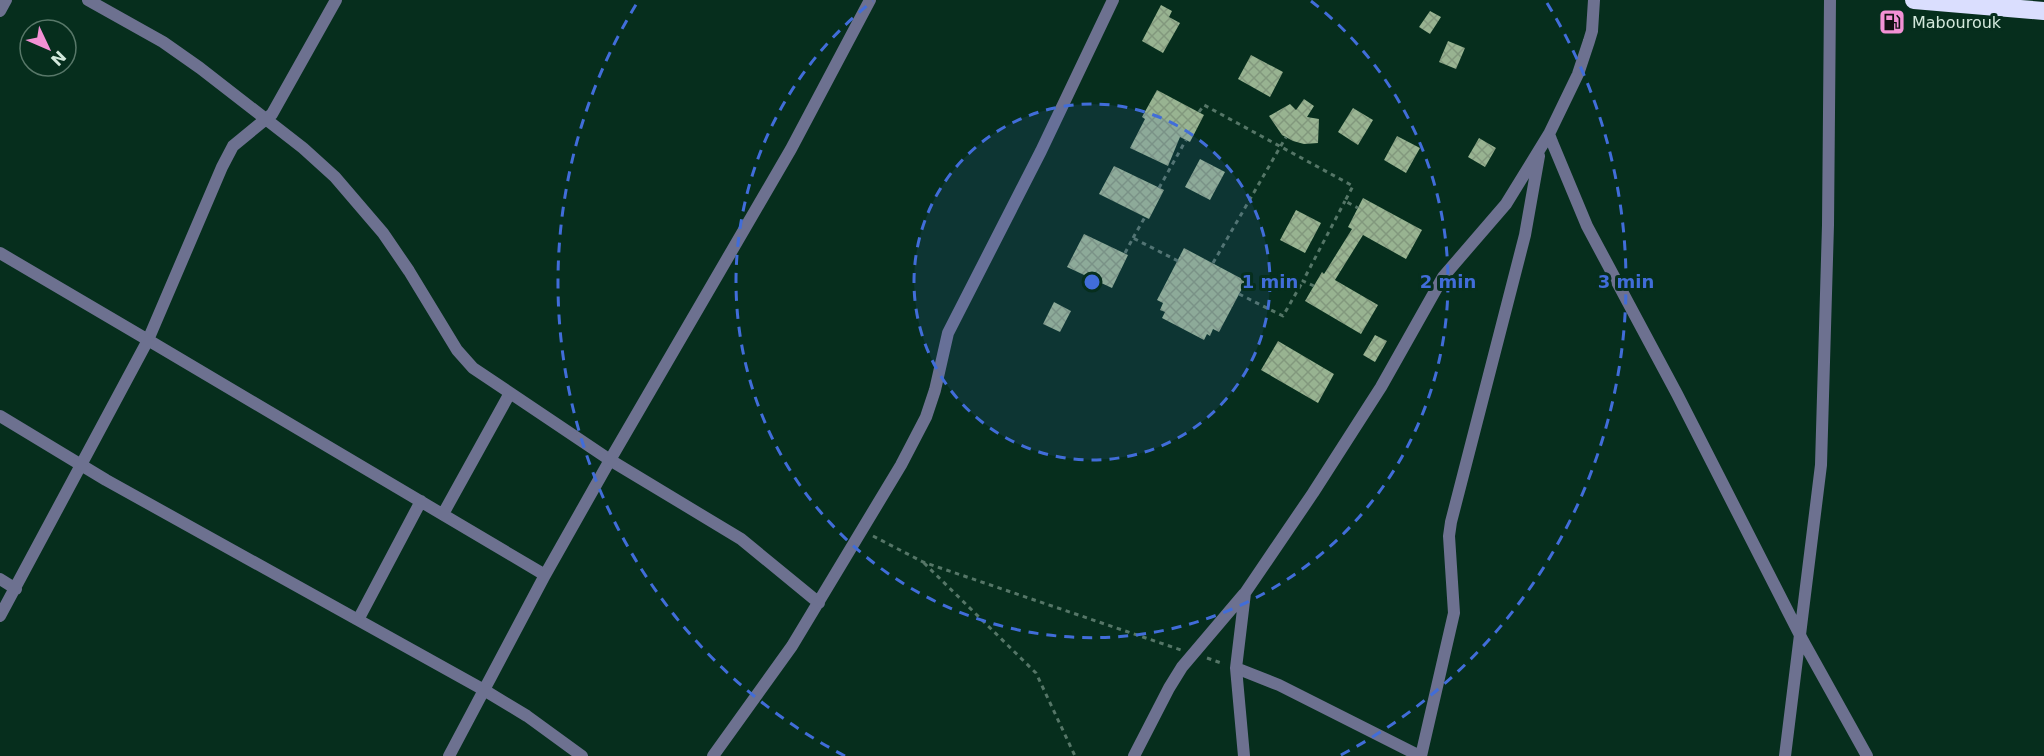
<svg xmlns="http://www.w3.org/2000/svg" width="2044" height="756" font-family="'DejaVu Sans',sans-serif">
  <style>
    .building { fill: url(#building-cross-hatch) }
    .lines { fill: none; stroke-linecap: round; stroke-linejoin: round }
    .path { stroke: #557667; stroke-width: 3; stroke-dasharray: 4.5 4.5; stroke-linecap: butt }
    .street { stroke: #6d7190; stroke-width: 12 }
    .highway { stroke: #dadefe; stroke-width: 18 }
    .ring { fill: none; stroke: #416dd9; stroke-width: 3; stroke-dasharray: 10 8 }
    .labels { text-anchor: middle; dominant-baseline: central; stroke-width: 6; stroke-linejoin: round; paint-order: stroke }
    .poi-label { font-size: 16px; fill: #d3e8dc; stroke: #062e1d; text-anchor: start }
    .centre { fill: #416dd9; stroke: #062e1d; stroke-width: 3 }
    .ring-label { font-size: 18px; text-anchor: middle; font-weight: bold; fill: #416dd9; stroke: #062e1d; stroke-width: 6; stroke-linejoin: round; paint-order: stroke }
  </style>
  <defs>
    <pattern id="building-cross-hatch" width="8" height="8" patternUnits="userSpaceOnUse" patternTransform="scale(1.5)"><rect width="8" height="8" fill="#98b391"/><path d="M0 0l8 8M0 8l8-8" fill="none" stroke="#82987d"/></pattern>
  </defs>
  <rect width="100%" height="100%" fill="#062e1d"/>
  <!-- building -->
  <path class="building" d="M1161,5l11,6 -3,6 11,6 -17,30 -21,-12z
    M1430,11l11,6 -11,17 -11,-7z
    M1448,41l17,7 -9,21 -17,-7z
    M1251,55l32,17 -13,25 -32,-18z
    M1157,90l47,25 -14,27 -10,-5 -12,29 -38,-18 15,-29 -3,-2z
    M1304,99l10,7 -7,11 12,2 -1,24 -14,1 -11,-3 -11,-6 -13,-19 21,-12 6,6z
    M1353,108l20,12 -15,25 -20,-13z
    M1397,136l23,12 -14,25 -22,-13z
    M1479,138l17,10 -11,19 -17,-10z
    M1200,159l25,13 -15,28 -25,-13z
    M1114,166l50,24 -15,29 -50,-25z
    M1363,198l59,32 -16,29 -43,-24 -28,45 43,25 -17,29 -56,-33 17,-29 2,2 28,-45 -4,-2z
    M1296,210l25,13 -16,30 -25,-13z
    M1084,234l44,21 -16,33 -45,-21z
    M1184,248l62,33 -27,51 -6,-3 -3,7 -3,-2 -3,6 -42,-22 3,-6 -5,-2 3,-7 -6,-3z
    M1054,302l17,9 -11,21 -17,-8z
    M1375,335l12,6 -12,21 -12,-7z
    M1278,341l56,33 -16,29 -57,-33z"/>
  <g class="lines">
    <!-- path -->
    <path class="path" d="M1199,112l5,-7 149,81 -8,15 13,7
      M1159,188l27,-48
      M1133,238l12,-21
      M1125,253l8,-15 45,23
      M1213,263l73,-126
      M1314,286l-11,-5 42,-80
      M1239,294l44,22 20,-35
      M873,536l50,26 258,88
      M924,563l112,110 39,83
      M1207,658l17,6"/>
    <!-- street -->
    <path class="street" d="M88,0l75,42 37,26 103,80 32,29 48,56 26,38 48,79 16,18 137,92 131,79 78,64
      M336,0l-64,114 -39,32 -11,21 -74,173 397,235
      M1594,0l-2,31 -3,10 -11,33 -29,60 3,8 35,84 90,168 126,247 64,115
      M0,11l6,-11
      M0,253l148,87 -148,276
      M0,416l106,64 378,210 43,26 55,40
      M443,514l67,-121
      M0,579l16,10
      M358,620l63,-119
      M1236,668l43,17 141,71
      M449,756l96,-181 65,-115 181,-311 79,-149
      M713,756l79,-110 109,-181 25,-48 9,-27 13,-57 93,-182 72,-151
      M1134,756l35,-68 13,-21 62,-73
      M1244,756l-8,-88 9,-75 68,-100 68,-106 62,-110 63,-73 43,-70
      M1421,756l33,-143 -5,-77 2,-14 74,-287 14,-79
      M1785,756l36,-291 7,-240 2,-225"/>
    <!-- highway -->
    <path class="highway" d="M1914,0l130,11"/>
  </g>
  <!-- distance rings -->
  <circle cx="1092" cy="282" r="178" fill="#416dd9" fill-opacity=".12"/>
  <g class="ring">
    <circle cx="1092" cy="282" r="178"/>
    <path d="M1311 1A356 356 0 1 1 873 1"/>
    <path d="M845 756A534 534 0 0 1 637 3M1547 3A534 534 0 0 1 1339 756"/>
  </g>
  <!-- icons -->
  <defs>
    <symbol id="fuel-square" viewBox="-11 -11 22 22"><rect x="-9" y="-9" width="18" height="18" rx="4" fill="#f391d5" stroke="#062e1d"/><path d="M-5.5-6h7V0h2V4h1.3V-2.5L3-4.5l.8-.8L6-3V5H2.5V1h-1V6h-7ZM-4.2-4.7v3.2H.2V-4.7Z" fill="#111"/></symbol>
  </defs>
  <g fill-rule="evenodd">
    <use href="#fuel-square" x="1877" y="7" width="30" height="30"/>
  </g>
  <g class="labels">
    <!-- poi labels -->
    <g class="poi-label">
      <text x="1912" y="22">Mabourouk</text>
    </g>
  </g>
  <circle cx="1092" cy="282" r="9" class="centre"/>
  <g class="ring-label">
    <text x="1270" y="288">1 min</text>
    <text x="1448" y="288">2 min</text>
    <text x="1626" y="288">3 min</text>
  </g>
  <!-- north arrow -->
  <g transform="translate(48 48) rotate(134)"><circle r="28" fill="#062e1d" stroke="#587869" stroke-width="1.5"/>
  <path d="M0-4.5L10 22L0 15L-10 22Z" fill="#f391d5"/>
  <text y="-9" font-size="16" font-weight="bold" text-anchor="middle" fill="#d3e8dc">N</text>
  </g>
</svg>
